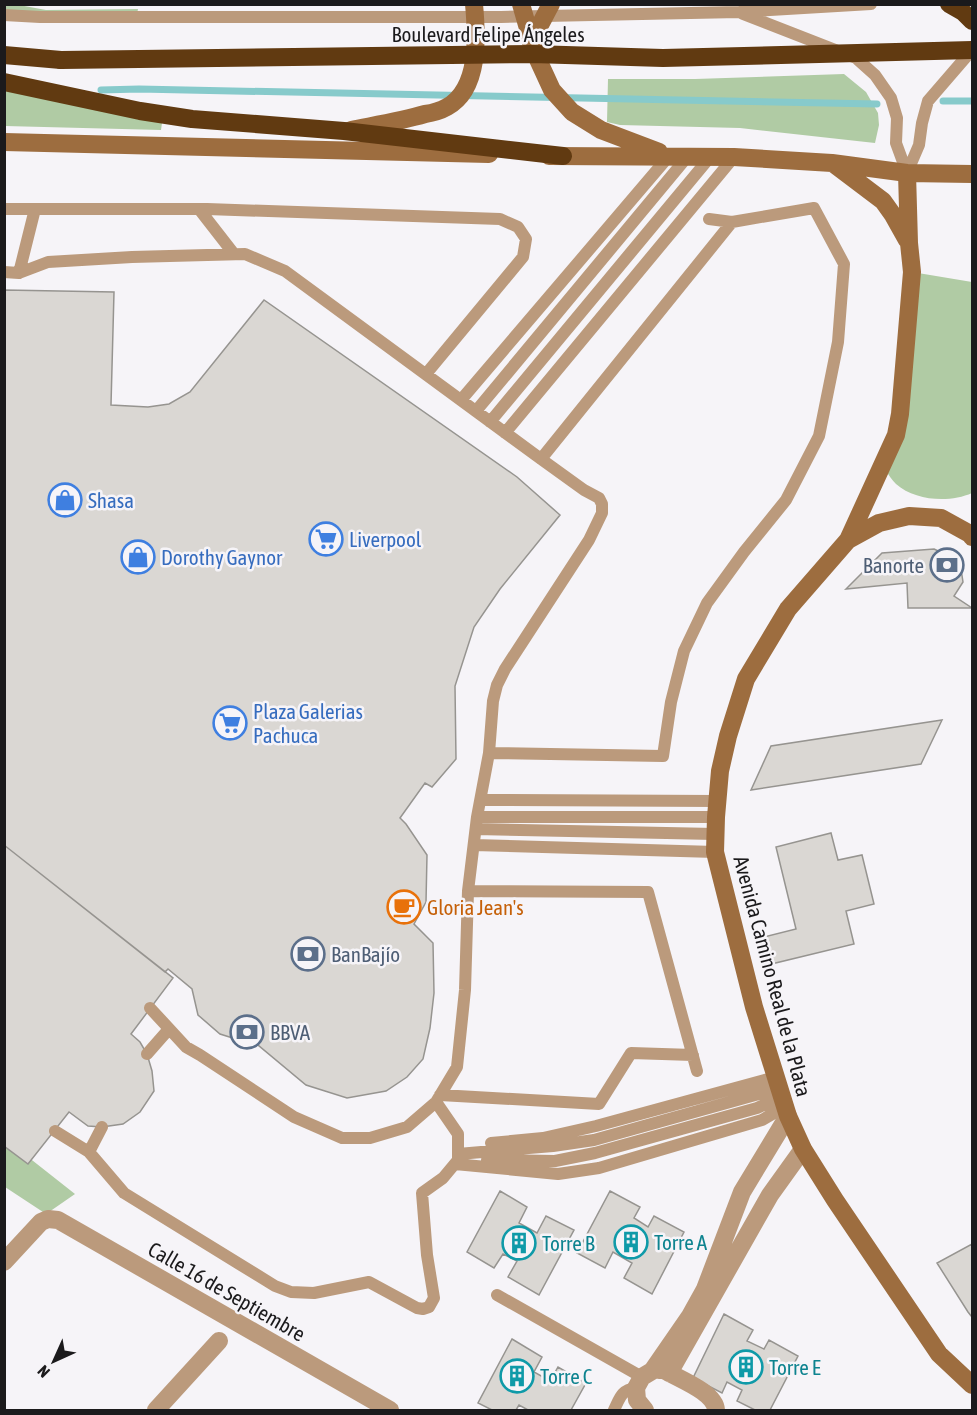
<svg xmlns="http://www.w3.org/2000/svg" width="977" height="1415" font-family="'Asap Condensed',sans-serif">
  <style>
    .green { fill: #b0cba4 }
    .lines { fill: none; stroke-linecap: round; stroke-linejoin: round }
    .stream { stroke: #87cacb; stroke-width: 7 }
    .building { fill: #dad7d3; stroke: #969490; stroke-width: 1.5 }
    .lane { stroke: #bb9a7c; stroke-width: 12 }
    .street { stroke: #bb9a7c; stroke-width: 18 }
    .secondary { stroke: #9d6d3f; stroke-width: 18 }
    .highway { stroke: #613a11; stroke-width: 18 }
    .highway-bridge { stroke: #613a11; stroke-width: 18 }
    .labels { text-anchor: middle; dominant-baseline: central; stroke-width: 5; stroke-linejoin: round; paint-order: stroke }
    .street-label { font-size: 21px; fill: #1b1a1c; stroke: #f6f4f8 }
    .shop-label { font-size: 21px; fill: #366cbe; stroke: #f6f4f8; text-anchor: start }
    .service-label { font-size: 21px; fill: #4e5e75; stroke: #f6f4f8; text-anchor: start }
    .food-label { font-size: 21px; fill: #c56008; stroke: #f6f4f8; text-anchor: start }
    .culture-label { font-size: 21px; fill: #0d838f; stroke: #f6f4f8; text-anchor: start }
  </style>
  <rect width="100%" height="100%" fill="#f6f4f8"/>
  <!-- green -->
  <path class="green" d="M4,5h15l27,5 92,-1 -1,5 -132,-3z
    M844,74l22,18 12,21 1,12 -4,18 -135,-15 -120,-3 -13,-3 1,-43h87z
    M5,88l157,35 -1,7 -156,-4z
    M912,272l60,10v211c-22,10 -57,8 -76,-9 -4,-4 -8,-10 -11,-15z
    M4,1138l71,56 -26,18h-6l-38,-25z"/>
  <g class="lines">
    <!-- stream -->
    <path class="stream" d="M101,90l38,-1 738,15
      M943,101h29"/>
  </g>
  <!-- building -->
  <path class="building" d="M4,290l110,2 -3,113 37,2 21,-3 21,-12 74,-92 253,177 43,38 -60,74 -26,38 -19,59 1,73 -24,28 -7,-4 -25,35 6,6 21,31 -1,47 -12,22 19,19 1,50 -4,35 -7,31 -16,18 -21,14 -39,7 -41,-13 -53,-44 -14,-1 -19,-6 -22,-19 -6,-26 -24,-20 -3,3 -161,-127z
    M934,549l15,7 12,13 2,13 -9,14 18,12h-64l-1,-25 -61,6 36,-36z
    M942,720l-21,44 -170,26 20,-44z
    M831,833l7,27 24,-5 12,49 -28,7 8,33 -91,22 -7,-27 40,-10 -20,-82z
    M4,845l169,133 -42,56 9,8 7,12 5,17 2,20 -14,21 -17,12 -21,3 -14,-1 -19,-14 -41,52 -24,-18z
    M500,1191l27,16 -8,16 18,10 9,-17 28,14 -35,65 -31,-18 9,-16 -14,-7 -9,14 -27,-16z
    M610,1191l30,16 -6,11 14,9 6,-11 30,16 -32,62 -28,-16 8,-15 -19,-11 -8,16 -28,-15z
    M972,1244v73l-4,-5 -31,-49z
    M724,1314l29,16 -6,11 17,8 5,-9 29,16 -28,54h-15l-18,-9 5,-11 -15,-8 -5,11 -29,-15z
    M512,1339l30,18 -8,15 16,9 8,-14 28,16 -15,27h-43l-9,-5 -3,5h-24l-14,-7z"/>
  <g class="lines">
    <!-- lane -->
    <path class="lane" d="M743,14l113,44 19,17 16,23 6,20 -1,25 11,30
      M4,15l36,2h461l238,-5 132,-8
      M907,173l12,-28 3,-22 6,-22 44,-51
      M4,209h203l293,10 18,8 8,12 -3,18 -97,117
      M199,209l35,45
      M4,272l15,1 29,-11 84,-5 113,-3 40,17 256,188 43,31 15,8 3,6v9l-13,27 -84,129 -8,16 -4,16 -4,52 -12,64 -9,74 -3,99 -8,77 -21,35 -29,25 -37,11h-28l-48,-21 -94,-62 -14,-8 -36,-39
      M19,273l16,-64
      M461,400l208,-244
      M476,411l212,-255
      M490,422l221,-266
      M505,433l229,-276
      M541,459l191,-237
      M489,753l174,3 8,-54 13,-51 23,-48 37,-51 42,-52 33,-64 19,-94 6,-78 -30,-56 -82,14 -23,-3
      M481,800l237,1
      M477,817h239
      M476,829l239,5
      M474,845l241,7
      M468,891l180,1 49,179
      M147,1054l22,-25
      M440,1095l159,9 32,-51 62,2
      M55,1131l34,21 13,-25
      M491,1143l52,-5 53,-12 180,-49
      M89,1152l35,41 151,93 16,6 23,1 55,-11 48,26 6,1 6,-2 5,-9 -7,-43 -5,-62 21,-15 15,-18v-26l-22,-32
      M458,1154l95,-8 41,-6 186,-52
      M487,1160l68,1 40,-8 162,-45 25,-11
      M455,1164l103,10 41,-6 163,-48 24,-14
      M497,1295l145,82
      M614,1410c6,-12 7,-20 22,-22"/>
    <!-- street -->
    <path class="street" d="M4,1262l37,-40 7,-3 10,1 332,190
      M659,1370h5c15,9 51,22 52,40
      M669,1373l101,-178 33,-46
      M156,1410l63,-69
      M645,1410l-8,-10 -1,-12 6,-11 10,-6 38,-55 15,-27 37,-97 46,-76"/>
    <!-- secondary -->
    <path class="secondary" d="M521,4l14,49 17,37 20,22 29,18 58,22
      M531,42l20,-38
      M351,130c25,-5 50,-9 74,-16 7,-1 15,-3 22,-7 33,-18 30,-71 27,-103
      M4,142l485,12
      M549,156l185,1 98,6 75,10 65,1
      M834,164l49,37 10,14 14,25
      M907,173l2,70 3,29 -12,142 -4,21 -48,105 -60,69 -42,70 -18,57 -8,35 -4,46 -1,35 39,155 34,109 15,33 32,51 104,154 33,31
      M848,540l31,-17 30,-7 32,2 29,16 2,3"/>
    <!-- highway -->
    <path class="highway" d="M949,4l14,8 9,9
      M4,55l57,5
      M4,82l136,29 52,8 152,12 219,25"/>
    <!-- highway-bridge -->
    <path class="highway-bridge" d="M61,60l472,-6 130,4 309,-8"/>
  </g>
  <!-- icons -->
  <defs>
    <symbol id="shop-ring" viewBox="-11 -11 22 22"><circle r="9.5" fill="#f6f4f8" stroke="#3f7fe0" stroke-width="1.5"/><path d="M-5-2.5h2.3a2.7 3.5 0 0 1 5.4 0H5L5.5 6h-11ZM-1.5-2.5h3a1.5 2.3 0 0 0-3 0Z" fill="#3f7fe0"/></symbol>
    <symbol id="supermarket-ring" viewBox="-11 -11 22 22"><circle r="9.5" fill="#f6f4f8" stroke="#3f7fe0" stroke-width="1.5"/><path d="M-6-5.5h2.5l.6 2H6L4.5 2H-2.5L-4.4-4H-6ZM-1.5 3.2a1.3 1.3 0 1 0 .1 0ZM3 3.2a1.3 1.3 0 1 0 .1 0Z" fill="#3f7fe0"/></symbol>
    <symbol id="bank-ring" viewBox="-11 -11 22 22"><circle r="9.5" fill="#f6f4f8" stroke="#5c6f8a" stroke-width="1.5"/><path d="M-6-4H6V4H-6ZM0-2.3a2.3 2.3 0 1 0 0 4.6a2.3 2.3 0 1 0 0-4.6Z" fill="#5c6f8a"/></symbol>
    <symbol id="cafe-ring" viewBox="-11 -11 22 22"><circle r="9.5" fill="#f6f4f8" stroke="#e8710a" stroke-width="1.5"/><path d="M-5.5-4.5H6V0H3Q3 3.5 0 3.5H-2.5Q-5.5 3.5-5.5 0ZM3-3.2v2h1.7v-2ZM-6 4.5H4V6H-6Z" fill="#e8710a"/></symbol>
    <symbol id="building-ring" viewBox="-11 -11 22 22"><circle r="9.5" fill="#f6f4f8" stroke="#0f9aa8" stroke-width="1.5"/><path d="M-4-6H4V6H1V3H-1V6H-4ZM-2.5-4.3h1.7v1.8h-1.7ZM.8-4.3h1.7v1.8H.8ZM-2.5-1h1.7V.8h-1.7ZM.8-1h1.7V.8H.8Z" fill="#0f9aa8"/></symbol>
  </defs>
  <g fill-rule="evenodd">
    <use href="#shop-ring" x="46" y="481" width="38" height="38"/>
    <use href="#supermarket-ring" x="307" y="520" width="38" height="38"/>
    <use href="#shop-ring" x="119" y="538" width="38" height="38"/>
    <use href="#bank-ring" x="928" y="546" width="38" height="38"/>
    <use href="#supermarket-ring" x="211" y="704" width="38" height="38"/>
    <use href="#cafe-ring" x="385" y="888" width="38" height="38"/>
    <use href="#bank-ring" x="289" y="935" width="38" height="38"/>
    <use href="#bank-ring" x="228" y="1013" width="38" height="38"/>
    <use href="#building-ring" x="612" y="1223" width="38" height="38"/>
    <use href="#building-ring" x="500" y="1224" width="38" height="38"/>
    <use href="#building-ring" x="727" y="1348" width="38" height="38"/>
    <use href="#building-ring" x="498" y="1357" width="38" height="38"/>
  </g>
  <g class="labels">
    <!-- street labels -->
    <g class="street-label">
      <text x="488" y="34">Boulevard Felipe Ángeles</text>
      <text transform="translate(773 976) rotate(75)">Avenida Camino Real de la Plata</text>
      <text transform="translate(227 1291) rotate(30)">Calle 16 de Septiembre</text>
    </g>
    <!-- shop labels -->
    <g class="shop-label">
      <text x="88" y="500">Shasa</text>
      <text x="349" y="539">Liverpool</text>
      <text x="161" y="557">Dorothy Gaynor</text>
      <text x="253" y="711">Plaza Galerias<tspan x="253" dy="24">Pachuca</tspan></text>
    </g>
    <!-- service labels -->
    <g class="service-label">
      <text x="924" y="565" text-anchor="end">Banorte</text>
      <text x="331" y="954">BanBajío</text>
      <text x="270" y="1032">BBVA</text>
    </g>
    <!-- food labels -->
    <g class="food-label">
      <text x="427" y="907">Gloria Jean's</text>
    </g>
    <!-- culture labels -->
    <g class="culture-label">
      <text x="654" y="1242">Torre A</text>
      <text x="542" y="1243">Torre B</text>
      <text x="769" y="1367">Torre E</text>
      <text x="540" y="1376">Torre C</text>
    </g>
  </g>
  <!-- border -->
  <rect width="977" height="1415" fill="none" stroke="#1b1a1c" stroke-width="12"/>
  <!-- north arrow -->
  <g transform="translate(54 1361) rotate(225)" stroke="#f6f4f8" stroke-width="4.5" paint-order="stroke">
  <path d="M0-4.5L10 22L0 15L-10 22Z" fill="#1b1a1c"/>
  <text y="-9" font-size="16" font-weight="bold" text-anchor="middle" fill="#1b1a1c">N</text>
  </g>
</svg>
